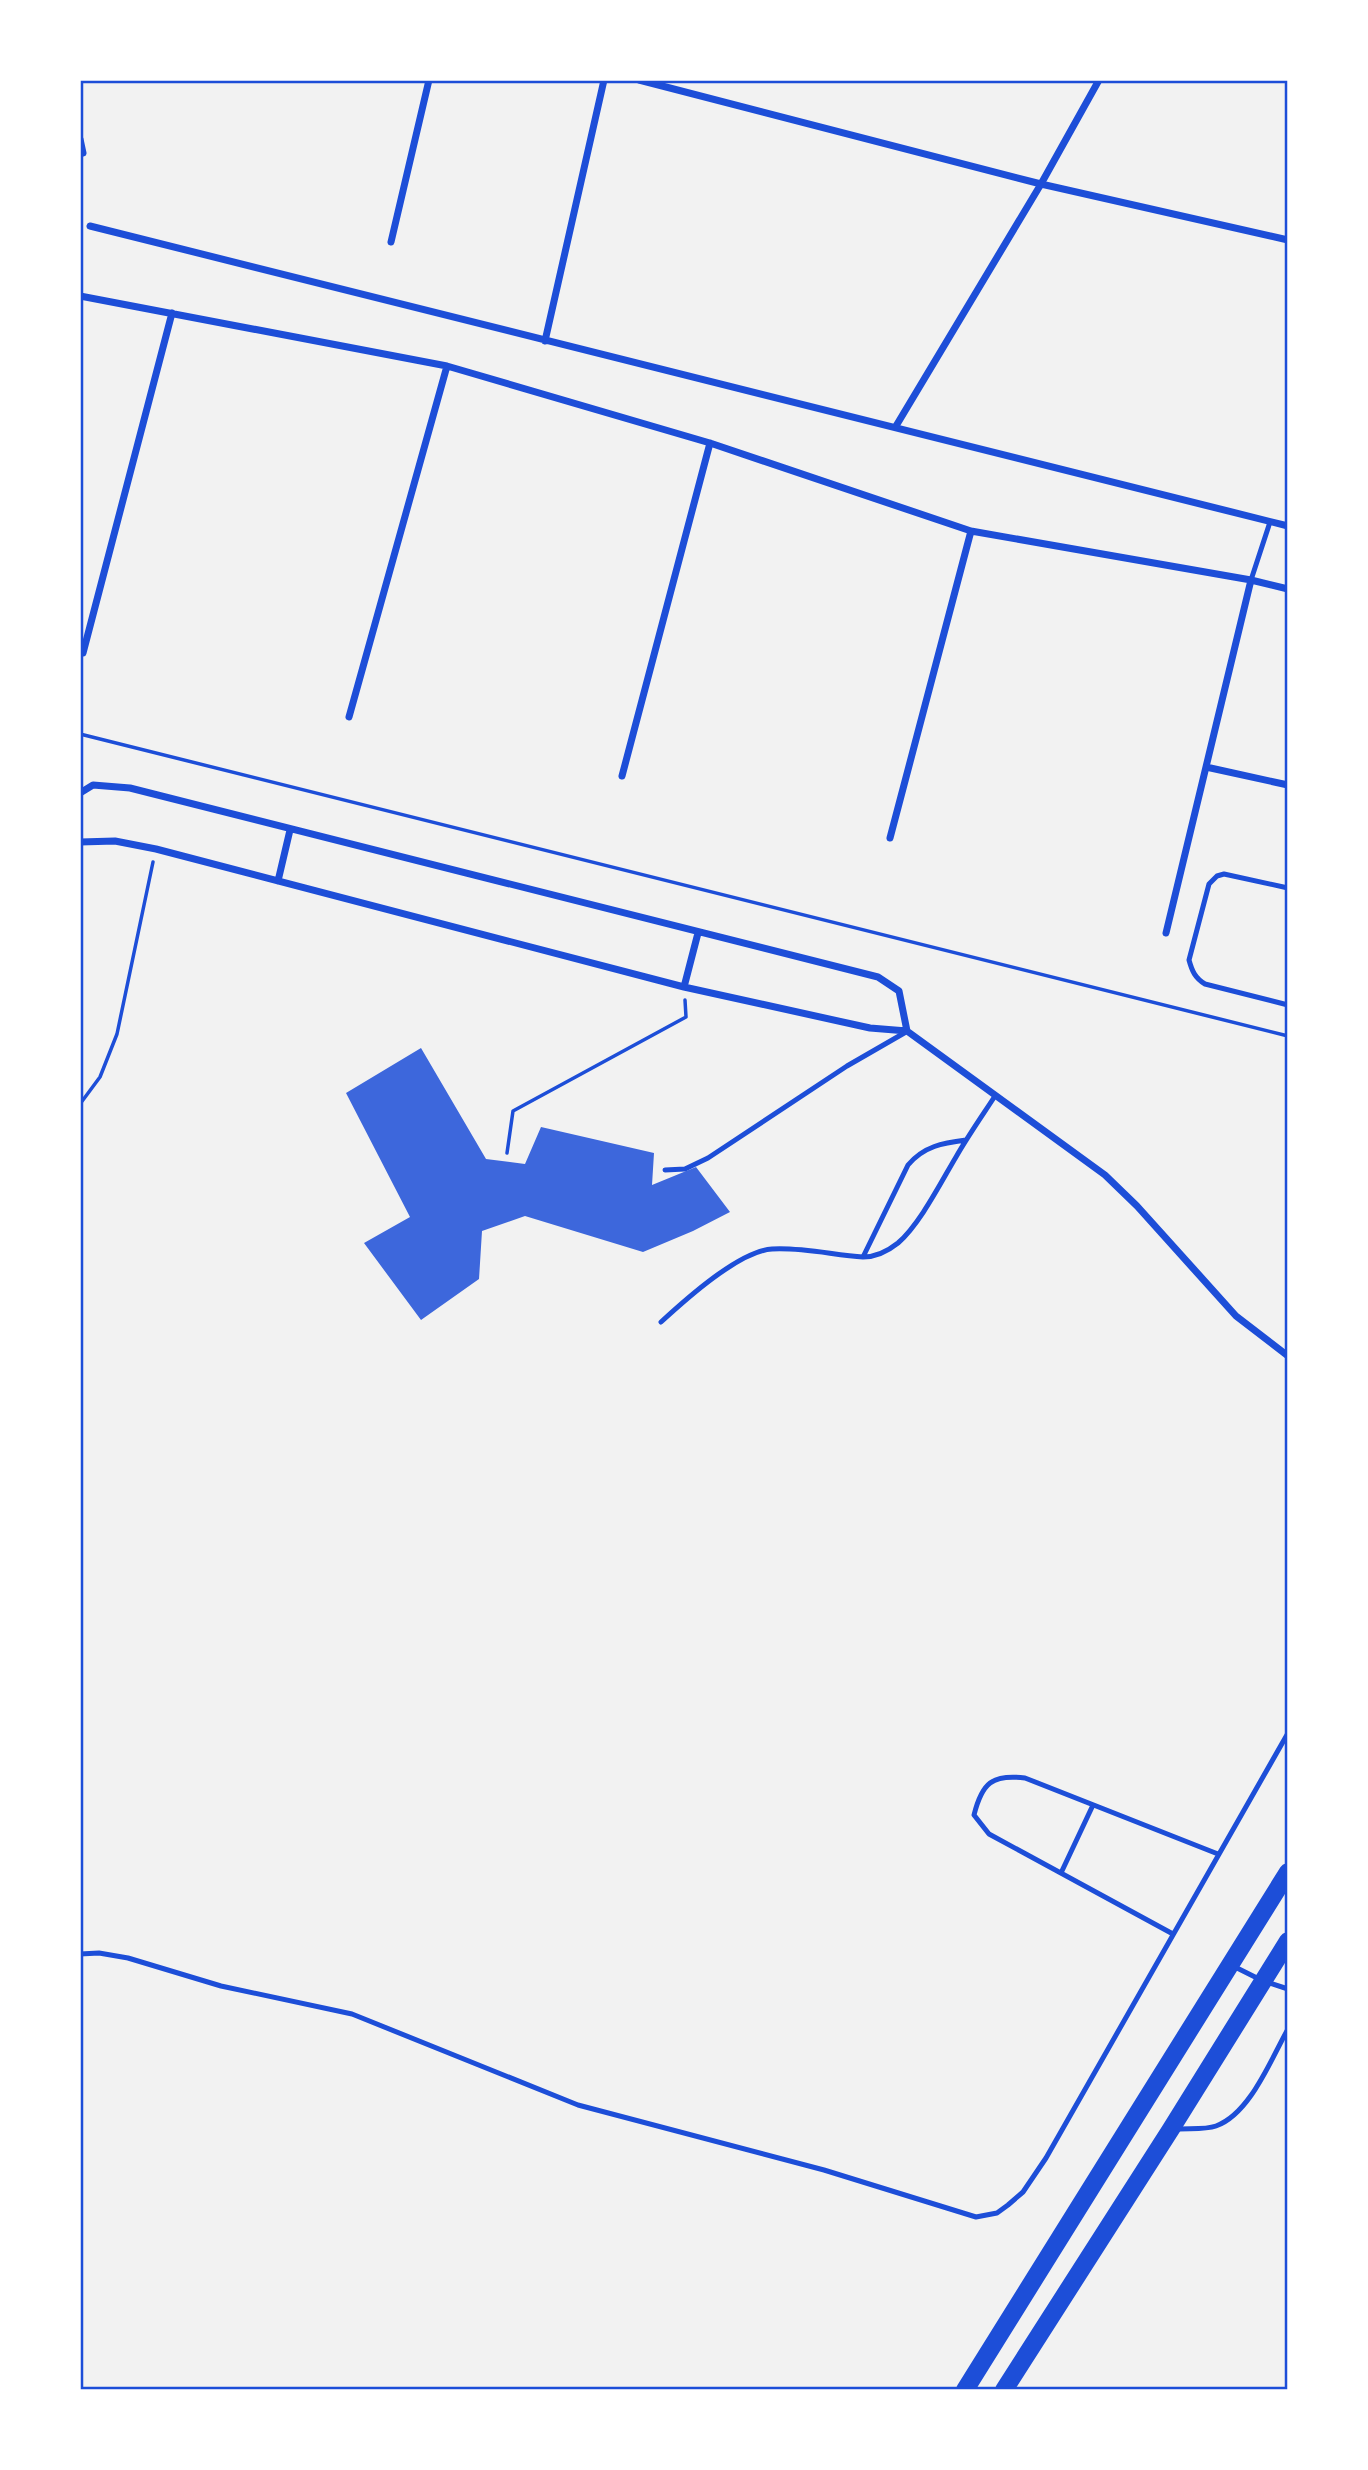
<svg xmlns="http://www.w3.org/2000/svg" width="1368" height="2470" font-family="'Asap Condensed',sans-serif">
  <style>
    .building { fill: #3d67dc }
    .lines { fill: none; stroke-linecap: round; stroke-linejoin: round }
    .path { stroke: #1d4ed8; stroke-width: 3.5 }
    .service { stroke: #1d4ed8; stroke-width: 5 }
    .minor { stroke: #1d4ed8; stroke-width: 7 }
    .primary { stroke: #1d4ed8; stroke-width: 18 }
    .neatline { fill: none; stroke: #1d4ed8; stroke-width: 2.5 }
  </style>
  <rect width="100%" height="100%" fill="#f2f2f2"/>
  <!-- building -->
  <path class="building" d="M421,1048l65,111 39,5 16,-37 113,26 -2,32 44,-18 34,45 -37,19 -50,21 -118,-36 -43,15 -3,48 -58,41 -57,-77 46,-26 -64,-124z"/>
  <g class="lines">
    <!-- path -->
    <path class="path" d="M80,734l1208,302
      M80,1104l20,-27 17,-43 36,-172
      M507,1153l6,-42 173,-94 -1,-17"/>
    <!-- service -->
    <path class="service" d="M1251,580l19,-58
      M1288,888l-64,-14 -7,2 -8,8 -20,76c3,11 6,18 16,24l83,21
      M665,1170l20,-1 23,-11 139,-92 59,-34
      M863,1257l45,-92c16,-19 35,-22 58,-25
      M661,1322c24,-22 78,-71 111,-73 29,-2 62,6 91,8 13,0 25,-6 35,-14 22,-19 43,-61 58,-86 12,-21 26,-41 39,-61
      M1061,1873l32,-68
      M1173,1934l-184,-100 -15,-19c8,-32 18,-41 51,-37l193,76
      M80,1954l19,-1 29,5 93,28 131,28 226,91 246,65 152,47 21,-4 11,-8 15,-13 23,-34 242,-425
      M1233,1966l30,15 25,8
      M1177,2129c12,-1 28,1 39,-3 34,-12 55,-67 72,-97"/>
    <!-- minor -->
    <path class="minor" d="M639,80l402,104 247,56
      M80,139l3,14
      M90,226l1198,300
      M391,242l38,-162
      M80,296l367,70 263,77 261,88 280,49 37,9
      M545,341l59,-261
      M896,426l145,-242 58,-104
      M83,653l89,-340
      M349,717l98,-351
      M1206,767l82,18
      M622,776l88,-333
      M80,793l13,-8 37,3 748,189 21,14 8,40
      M890,838l81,-307
      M80,842l35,-1 41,8 528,138 186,41 37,3 198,144 32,31 99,110 52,40
      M278,881l12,-51
      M1166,933l85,-353
      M684,987l14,-54"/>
    <!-- primary -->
    <path class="primary" d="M965,2390l323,-518
      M1004,2390l167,-261 117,-188"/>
  </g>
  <!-- border -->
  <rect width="1368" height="2470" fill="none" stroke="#ffffff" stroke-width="164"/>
  <rect x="82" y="82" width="1204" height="2306" class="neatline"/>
</svg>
